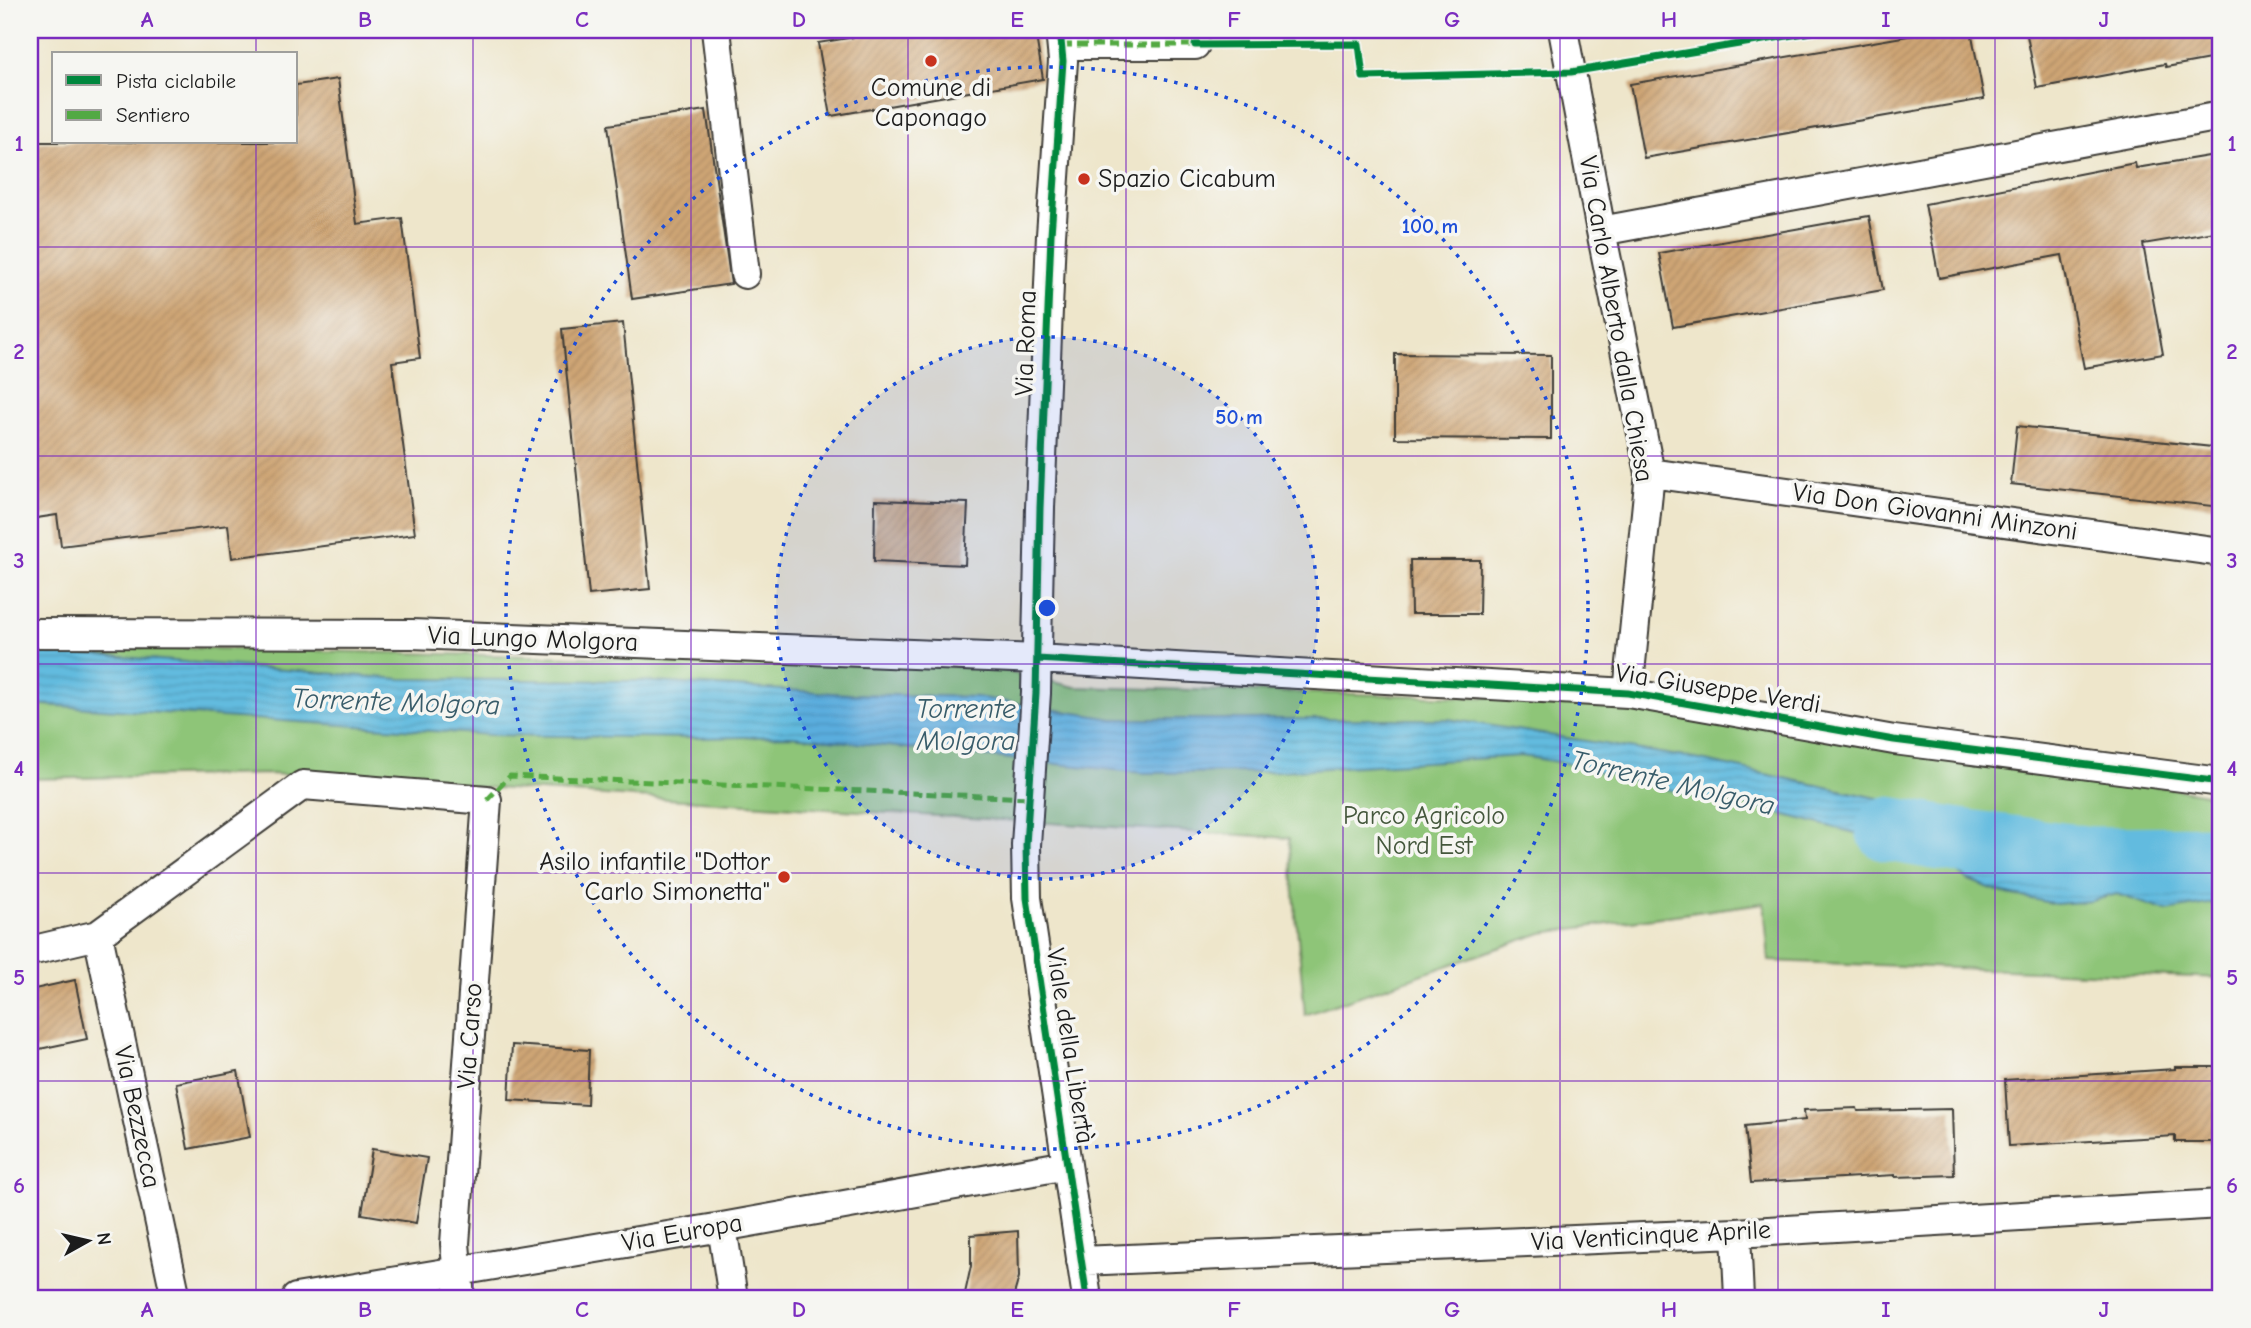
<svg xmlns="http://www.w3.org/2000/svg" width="2251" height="1328" font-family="'Comic Neue',sans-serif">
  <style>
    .park { fill: #8ec578; stroke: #55704a; stroke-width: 2 }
    .water { fill: url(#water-rules); stroke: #3f6c7e; stroke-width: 2 }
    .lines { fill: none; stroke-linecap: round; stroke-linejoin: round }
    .river { stroke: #62bbdf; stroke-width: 65 }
    .building { fill: url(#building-hatch) }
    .street-casing { stroke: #3c3a36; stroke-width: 32 }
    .street { stroke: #fff; stroke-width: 28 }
    .quiet { stroke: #52a943; stroke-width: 5; stroke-dasharray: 10 5; stroke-linecap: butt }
    .cycleway-casing { stroke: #f6f6f2; stroke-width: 11 }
    .cycleway { stroke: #00873e; stroke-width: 7 }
    .grid { fill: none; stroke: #7b2cbf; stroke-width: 2; stroke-opacity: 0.55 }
    .ring { fill: none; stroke: #1d4ed8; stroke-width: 3.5; stroke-dasharray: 3.5 7 }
    .poi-dot { fill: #c8321e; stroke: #f6f6f2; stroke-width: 2.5 }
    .labels { text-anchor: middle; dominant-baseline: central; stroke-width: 7; stroke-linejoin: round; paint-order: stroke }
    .poi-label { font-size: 26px; fill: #1c1c1c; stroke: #f6f6f2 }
    .street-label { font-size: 26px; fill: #1c1c1c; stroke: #f6f6f2 }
    .park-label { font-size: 26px; fill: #44573c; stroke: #f6f6f2 }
    .water-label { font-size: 28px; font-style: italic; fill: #385c6a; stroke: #f6f6f2 }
    .centre { fill: #1d4ed8; stroke: #f6f6f2; stroke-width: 3.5 }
    .ring-label { font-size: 21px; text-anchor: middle; font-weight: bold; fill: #1d4ed8; stroke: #f6f6f2; stroke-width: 7; stroke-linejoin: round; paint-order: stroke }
    .neatline { fill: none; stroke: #7b2cbf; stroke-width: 2.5 }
    .grid-label { font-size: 23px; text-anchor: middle; font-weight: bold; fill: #7b2cbf }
  </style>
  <defs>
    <pattern id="water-rules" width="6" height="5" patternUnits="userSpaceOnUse" patternTransform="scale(1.75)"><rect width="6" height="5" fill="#62bbdf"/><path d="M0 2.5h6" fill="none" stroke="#54a0bf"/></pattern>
    <pattern id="building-hatch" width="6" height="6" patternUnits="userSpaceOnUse" patternTransform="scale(1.75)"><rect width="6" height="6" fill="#cea575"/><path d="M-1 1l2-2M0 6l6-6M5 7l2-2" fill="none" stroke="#b08d65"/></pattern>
  </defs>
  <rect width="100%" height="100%" fill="#f6f6f2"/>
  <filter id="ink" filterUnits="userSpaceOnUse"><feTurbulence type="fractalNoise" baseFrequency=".0143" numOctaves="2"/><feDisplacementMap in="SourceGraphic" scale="14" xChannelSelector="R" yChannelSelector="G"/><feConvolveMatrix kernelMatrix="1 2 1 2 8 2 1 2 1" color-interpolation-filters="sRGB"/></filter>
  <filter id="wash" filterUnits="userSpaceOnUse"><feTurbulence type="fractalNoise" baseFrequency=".00686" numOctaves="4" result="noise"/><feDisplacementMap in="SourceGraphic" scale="28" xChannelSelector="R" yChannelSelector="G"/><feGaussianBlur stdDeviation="1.57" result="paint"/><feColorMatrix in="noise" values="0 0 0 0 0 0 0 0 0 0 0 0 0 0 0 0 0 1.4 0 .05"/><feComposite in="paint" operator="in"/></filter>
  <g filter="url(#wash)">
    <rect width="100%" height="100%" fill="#eee6cb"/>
    <!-- park -->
    <path class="park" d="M30,644l958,23 87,20 515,13 631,96v182l-452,-17 -5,-58 -222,30 -237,82 -16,-177 -1018,-64 -241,5z"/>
    <!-- water -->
    <path class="water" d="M30,653h41l330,26 238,2 210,13 127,3 137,22h336l242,39 228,49 19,11 20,18 14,7 30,5 49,1 92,27 15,-2 16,-8 47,-9v45l-55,9 -49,-17 -26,7 -35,3 -53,-11 -34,-13 -40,-28 -175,-45 -56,-10 -133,-34 -44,-7 -258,16 -120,1 -352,-37 -93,2 -207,-3 -461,-31z"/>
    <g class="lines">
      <!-- river -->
      <path class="river" d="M1888,829l71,12 131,18 131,-1"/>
    </g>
    <g id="blocks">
      <!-- building -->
      <path class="building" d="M897,30h138l8,49 -212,37 -13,-73z
        M1943,30h28l13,69 -340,59 -14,-74z
        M2026,30h195v27l-55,10 -1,-3 -128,24z
        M338,79l19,145 45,-6 18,140 -28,4 23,172 -183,24 -4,-33 -167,21 -4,-31 -27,4v-377h266v-57z
        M706,110l25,174 -99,15 -24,-174z
        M2221,154v77l-78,13 20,110 -79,14 -22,-113 -123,23 -14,-74 210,-41 1,5z
        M1869,216l14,74 -210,37 -14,-74z
        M623,323l27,266 -61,6 -27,-266z
        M1395,354l156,1v84l-156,-1z
        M2017,426l204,22v59l-210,-23z
        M875,500l93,3 -3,62 -91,-4z
        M1410,560h70l-1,54h-68z
        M75,980l12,59 -57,12v-61z
        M512,1045l77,5 -2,55 -78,-5z
        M2175,1067h44l2,75h-46v-6l-166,10 -4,-66 170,-11z
        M238,1071l12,66 -62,12 -12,-66z
        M1857,1108l1,3 94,-2 2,66 -59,2v-2l-144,8 -6,-57 60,-6 -1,-10z
        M372,1149l55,9 -11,65 -54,-9z
        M1018,1231l1,46 -6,21h-49l7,-32v-31z"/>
    </g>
  </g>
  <g filter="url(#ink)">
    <use href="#blocks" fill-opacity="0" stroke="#3c3a36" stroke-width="2"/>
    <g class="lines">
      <defs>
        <path id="street" d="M716,30l29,244
          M1060,30l3,31 -12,174 -11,273 -4,185 -10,152 1,53 60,400
          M1563,30l38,201 49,242 -22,220
          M1062,45h133
          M1601,231l620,-115
          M1650,473l571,79
          M30,633l382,1 625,25 591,34 266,47 327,42
          M98,935l78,363
          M30,951l68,-16 205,-150 184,15 -32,444 5,54
          M722,1227l11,71
          M1736,1233l3,65
          M1081,1261l655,-28 485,-29
          M296,1298l426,-71 345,-62"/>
      </defs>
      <!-- street casing -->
      <use href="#street" class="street-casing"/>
      <!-- street -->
      <use href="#street" class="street"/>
      <!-- quiet -->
      <path class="quiet" d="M1062,45h133
        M487,800l23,-24 520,22"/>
      <defs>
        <path id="cycleway" d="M1060,30l3,31 -12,174 -11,273 -4,185 -10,152 1,53 60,400
          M1195,45l164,-1 4,33 208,-5 252,-42
          M1037,659l591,34 266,47 327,42"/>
      </defs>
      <!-- cycleway casing -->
      <use href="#cycleway" class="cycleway-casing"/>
      <!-- cycleway -->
      <use href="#cycleway" class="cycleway"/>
    </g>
  </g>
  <!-- grid -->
  <path class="grid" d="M256,30v24M473,30v1268M691,30v1268M908,30v1268M1126,30v1268M1343,30v1268M1560,30v1268M1778,30v1268M1995,30v1268M256,142v1156M30,247h2191M30,456h2191M30,664h2191M30,873h2191M30,1081h2191"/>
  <!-- distance rings -->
  <circle cx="1047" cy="608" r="271" fill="#1d4ed8" fill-opacity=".12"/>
  <g class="ring">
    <circle cx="1047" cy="608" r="271"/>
    <circle cx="1047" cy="608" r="541"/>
  </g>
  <!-- markers -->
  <g class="poi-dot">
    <circle cx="931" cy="61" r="7"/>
    <circle cx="1084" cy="179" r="7"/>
    <circle cx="784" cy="877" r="7"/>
  </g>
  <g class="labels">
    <!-- poi labels -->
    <g class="poi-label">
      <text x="931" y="88">Comune di<tspan x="931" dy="30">Caponago</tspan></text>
      <text x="1098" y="179" text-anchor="start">Spazio Cicabum</text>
      <text x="770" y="862" text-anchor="end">Asilo infantile "Dottor<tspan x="770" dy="30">Carlo Simonetta"</tspan></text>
    </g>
    <!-- street labels -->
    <g class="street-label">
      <text transform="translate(1616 319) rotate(80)">Via Carlo Alberto dalla Chiesa</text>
      <text transform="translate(1026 343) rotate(-88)">Via Roma</text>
      <text transform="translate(1935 512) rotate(8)">Via Don Giovanni Minzoni</text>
      <text transform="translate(533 639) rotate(2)">Via Lungo Molgora</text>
      <text transform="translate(1718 689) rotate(9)">Via Giuseppe Verdi</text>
      <text transform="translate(470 1036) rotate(-86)">Via Carso</text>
      <text transform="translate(1070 1046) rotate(81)">Viale della Libertà</text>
      <text transform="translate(137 1117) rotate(78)">Via Bezzecca</text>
      <text transform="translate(682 1233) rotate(-10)">Via Europa</text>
      <text transform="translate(1651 1236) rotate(-3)">Via Venticinque Aprile</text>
    </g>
    <!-- park labels -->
    <g class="park-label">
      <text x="1424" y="816">Parco Agricolo<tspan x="1424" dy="30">Nord Est</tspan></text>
    </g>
    <!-- water labels -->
    <g class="water-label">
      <text transform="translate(396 702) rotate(2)">Torrente Molgora</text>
      <text x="966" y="709">Torrente<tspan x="966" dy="32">Molgora</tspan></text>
      <text transform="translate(1673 783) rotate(13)">Torrente Molgora</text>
    </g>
  </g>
  <circle cx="1047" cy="608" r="10" class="centre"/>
  <g class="ring-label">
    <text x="1430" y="233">100 m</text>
    <text x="1239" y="424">50 m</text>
  </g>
  <!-- margin -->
  <rect width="2251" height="1328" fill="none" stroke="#f6f6f2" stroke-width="77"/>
  <!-- legend -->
  <rect x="52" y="52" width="245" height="91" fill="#f6f6f2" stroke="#9f9f9c" stroke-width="2"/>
  <rect x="66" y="75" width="35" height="10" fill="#00873e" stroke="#9f9f9c" stroke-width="2"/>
  <text x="116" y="88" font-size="21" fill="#1c1c1c">Pista ciclabile</text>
  <rect x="66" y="110" width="35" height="10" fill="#52a943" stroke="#9f9f9c" stroke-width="2"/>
  <text x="116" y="122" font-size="21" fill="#1c1c1c">Sentiero</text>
  <!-- north arrow -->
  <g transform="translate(88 1241) rotate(82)" stroke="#f6f6f2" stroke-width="5" paint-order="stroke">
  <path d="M0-5L12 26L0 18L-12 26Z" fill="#1c1c1c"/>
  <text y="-10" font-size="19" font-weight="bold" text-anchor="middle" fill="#1c1c1c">N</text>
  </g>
  <rect x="38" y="38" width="2174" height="1252" class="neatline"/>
  <g class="grid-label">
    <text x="147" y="27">A</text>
    <text x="365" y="27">B</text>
    <text x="582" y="27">C</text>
    <text x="799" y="27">D</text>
    <text x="1017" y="27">E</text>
    <text x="1234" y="27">F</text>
    <text x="1452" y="27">G</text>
    <text x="1669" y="27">H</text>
    <text x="1886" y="27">I</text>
    <text x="2104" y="27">J</text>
    <text x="19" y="151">1</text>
    <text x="2232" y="151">1</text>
    <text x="19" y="359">2</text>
    <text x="2232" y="359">2</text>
    <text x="19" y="568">3</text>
    <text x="2232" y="568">3</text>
    <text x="19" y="776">4</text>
    <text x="2232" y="776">4</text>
    <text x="19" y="985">5</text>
    <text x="2232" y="985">5</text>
    <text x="19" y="1193">6</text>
    <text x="2232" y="1193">6</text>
    <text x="147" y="1317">A</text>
    <text x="365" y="1317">B</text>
    <text x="582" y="1317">C</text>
    <text x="799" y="1317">D</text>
    <text x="1017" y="1317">E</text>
    <text x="1234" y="1317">F</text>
    <text x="1452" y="1317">G</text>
    <text x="1669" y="1317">H</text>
    <text x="1886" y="1317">I</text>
    <text x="2104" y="1317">J</text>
  </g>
</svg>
